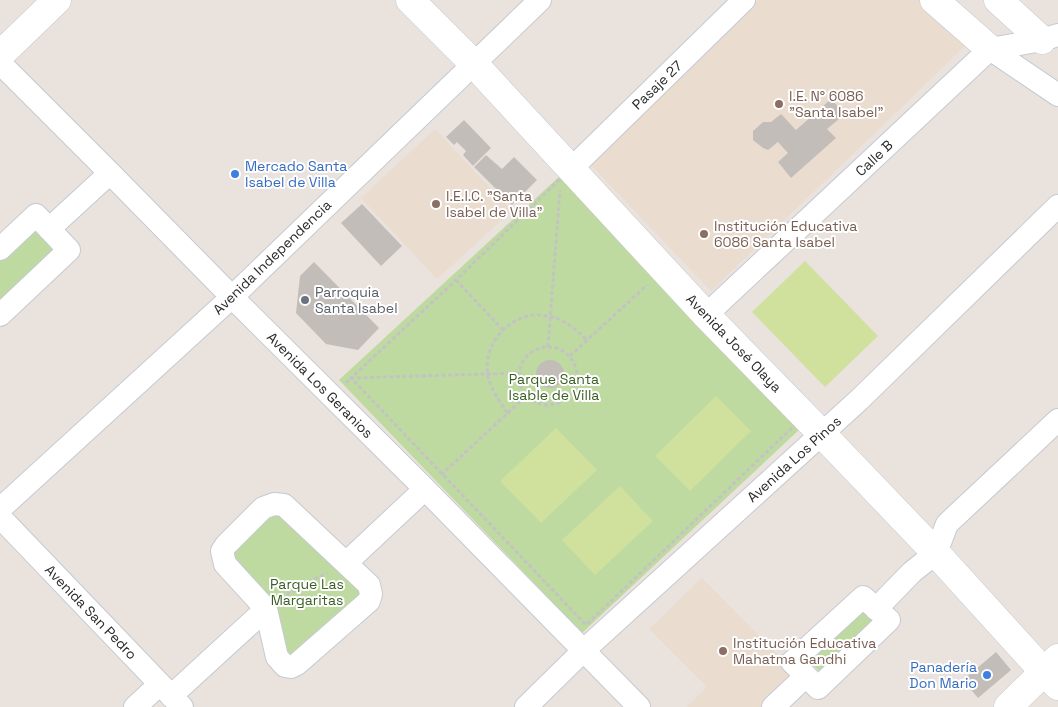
<svg xmlns="http://www.w3.org/2000/svg" width="1058" height="707" font-family="'Space Grotesk',sans-serif">
  <style>
    .education { fill: #eadccf }
    .green { fill: #bedaa0 }
    .pitch { fill: #d0e09d }
    .building { fill: #c3bdb9 }
    .lines { fill: none; stroke-linecap: round; stroke-linejoin: round }
    .minor-casing { stroke: #c5cad2; stroke-width: 24 }
    .tertiary-casing { stroke: #c5cad2; stroke-width: 29 }
    .secondary-casing { stroke: #c5cad2; stroke-width: 29 }
    .path { stroke: #c3c3c3; stroke-width: 3; stroke-dasharray: 4 2.5; stroke-linecap: butt }
    .minor { stroke: #fff; stroke-width: 22 }
    .tertiary { stroke: #fff; stroke-width: 28 }
    .secondary { stroke: #fff; stroke-width: 28 }
    .education-dot { fill: #8d6e63; stroke: #fff; stroke-width: 2 }
    .shop-dot { fill: #3f7fe0; stroke: #fff; stroke-width: 2 }
    .worship-dot { fill: #6b7280; stroke: #fff; stroke-width: 2 }
    .labels { text-anchor: middle; dominant-baseline: central; stroke-width: 4; stroke-linejoin: round; paint-order: stroke }
    .street-label { font-size: 14px; fill: #2a2a2a; stroke: #fff }
    .education-label { font-size: 14px; fill: #785e54; stroke: #fff; text-anchor: start }
    .shop-label { font-size: 14px; fill: #366cbe; stroke: #fff; text-anchor: start }
    .worship-label { font-size: 14px; fill: #5b616d; stroke: #fff; text-anchor: start }
    .park-label { font-size: 14px; fill: #3a5e23; stroke: #fff }
  </style>
  <rect width="100%" height="100%" fill="#eae2dd"/>
  <!-- education -->
  <path class="education" d="M758,0h165l45,43 -257,248 -121,-127z
    M435,129l77,82 -75,68 -76,-81z
    M702,578l94,95 -34,34h-75l20,-20 -58,-58z"/>
  <!-- green -->
  <path class="green" d="M561,175l240,253 -219,205 -243,-253z
    M36,215l33,35 -69,65v-66z
    M277,514l82,72 2,9 -70,62 -6,-2 -51,-92 -1,-10 37,-37z
    M864,608l14,14 -54,54 -14,-14z"/>
  <!-- pitch -->
  <path class="pitch" d="M805,261l73,75 -53,51 -73,-75z
    M716,396l35,35 -61,60 -35,-35z
    M556,428l41,42 -56,53 -41,-42z
    M620,486l33,35 -58,54 -33,-35z"/>
  <!-- building -->
  <path class="building" d="M831,99l14,15 -18,15 9,9 -45,40 -13,-16 10,-9 -10,-11 -10,8 -5,-2 -10,-8v-9l10,-9h8l10,-8 15,16z
    M464,120l27,28 -18,18 -10,-11 3,-4 -9,-9 -3,3 -8,-8z
    M486,155l16,14 12,-12 23,23 -25,25 -38,-38z
    M362,204l40,42 -21,20 -40,-43z
    M314,262l65,66 -21,22 -32,-6 -30,-31 4,-37z
    M536 374a14 14 0 1 1 28 0a14 14 0 1 1-28 0Z
    M996,652l15,18 -33,28 -15,-18z"/>
  <g class="lines">
    <defs>
      <path id="minor" d="M990,49l68,46
        M0,63l110,110 122,124 193,192 214,218
        M571,169l173,-169
        M49,229l61,-56
        M0,249l36,-34 33,35 -69,65
        M706,315l284,-266 52,-9 16,-5
        M274,504l10,1 85,80 2,9 -2,7 -72,63 -6,3 -6,-1 -8,-9 -11,-48 -41,-45 -3,-13 4,-6 37,-37z
        M0,509l232,-212 308,-297
        M0,517l182,190
        M346,563l79,-74
        M863,597l26,23 -71,68 -26,-26z
        M876,609l36,-37 24,-19 11,-29 111,-104
        M171,696l95,-87
        M135,707l25,-23
        M526,707l57,-56 277,-252 198,-193
        M773,707l33,-31"/>
      <path id="tertiary" d="M934,0l56,49
        M998,0l44,40
        M0,55l57,-55
        M1008,707l50,-49"/>
      <path id="secondary" d="M410,0l64,64 232,251 116,119 114,119 108,119 14,14"/>
    </defs>
    <!-- minor casing -->
    <use href="#minor" class="minor-casing"/>
    <!-- tertiary casing -->
    <use href="#tertiary" class="tertiary-casing"/>
    <!-- secondary casing -->
    <use href="#secondary" class="secondary-casing"/>
    <!-- path -->
    <path class="path" d="M561,178l234,247 -209,200 -235,-247 105,-98z
      M456,280l47,50
      M519 376a29 29 0 1 1 58 0a29 29 0 1 1-58 0Z
      M548,347l12,-157
      M570,356l77,-71
      M346,383l5,-5 168,-5
      M507,413c-7,-12 -16,-23 -19,-37 -6,-29 19,-61 49,-61 5,0 11,1 15,2 14,3 25,14 35,23
      M441,475l85,-79
      M303,585l24,-12
      M281,598l13,-8v-5l3,-2h4l2,2 1,4 -3,4 -5,-1 -2,-2"/>
    <!-- minor -->
    <use href="#minor" class="minor"/>
    <!-- tertiary -->
    <use href="#tertiary" class="tertiary"/>
    <!-- secondary -->
    <use href="#secondary" class="secondary"/>
  </g>
  <!-- markers -->
  <g class="education-dot">
    <circle cx="779" cy="104" r="5"/>
    <circle cx="436" cy="204" r="5"/>
    <circle cx="704" cy="234" r="5"/>
    <circle cx="723" cy="651" r="5"/>
  </g>
  <g class="shop-dot">
    <circle cx="235" cy="174" r="5"/>
    <circle cx="987" cy="675" r="5"/>
  </g>
  <circle class="worship-dot" cx="305" cy="300" r="5"/>
  <g class="labels">
    <!-- street labels -->
    <g class="street-label">
      <text transform="translate(657 85) rotate(-44)">Pasaje 27</text>
      <text transform="translate(874 158) rotate(-43)">Calle B</text>
      <text transform="translate(272 257) rotate(-44)">Avenida Independencia</text>
      <text transform="translate(734 343) rotate(46)">Avenida José Olaya</text>
      <text transform="translate(320 385) rotate(45)">Avenida Los Geranios</text>
      <text transform="translate(794 459) rotate(-42)">Avenida Los Pinos</text>
      <text transform="translate(91 612) rotate(46)">Avenida San Pedro</text>
    </g>
    <!-- education labels -->
    <g class="education-label">
      <text x="789" y="96">I.E. N° 6086<tspan x="789" dy="16">"Santa Isabel"</tspan></text>
      <text x="446" y="196">I.E.I.C. "Santa<tspan x="446" dy="16">Isabel de Villa"</tspan></text>
      <text x="714" y="226">Institución Educativa<tspan x="714" dy="16">6086 Santa Isabel</tspan></text>
      <text x="733" y="643">Institución Educativa<tspan x="733" dy="16">Mahatma Gandhi</tspan></text>
    </g>
    <!-- shop labels -->
    <g class="shop-label">
      <text x="245" y="166">Mercado Santa<tspan x="245" dy="16">Isabel de Villa</tspan></text>
      <text x="977" y="667" text-anchor="end">Panadería<tspan x="977" dy="16">Don Mario</tspan></text>
    </g>
    <!-- worship labels -->
    <g class="worship-label">
      <text x="315" y="292">Parroquia<tspan x="315" dy="16">Santa Isabel</tspan></text>
    </g>
    <!-- park labels -->
    <g class="park-label">
      <text x="554" y="379">Parque Santa<tspan x="554" dy="16">Isable de Villa</tspan></text>
      <text x="307" y="584">Parque Las<tspan x="307" dy="16">Margaritas</tspan></text>
    </g>
  </g>
</svg>
